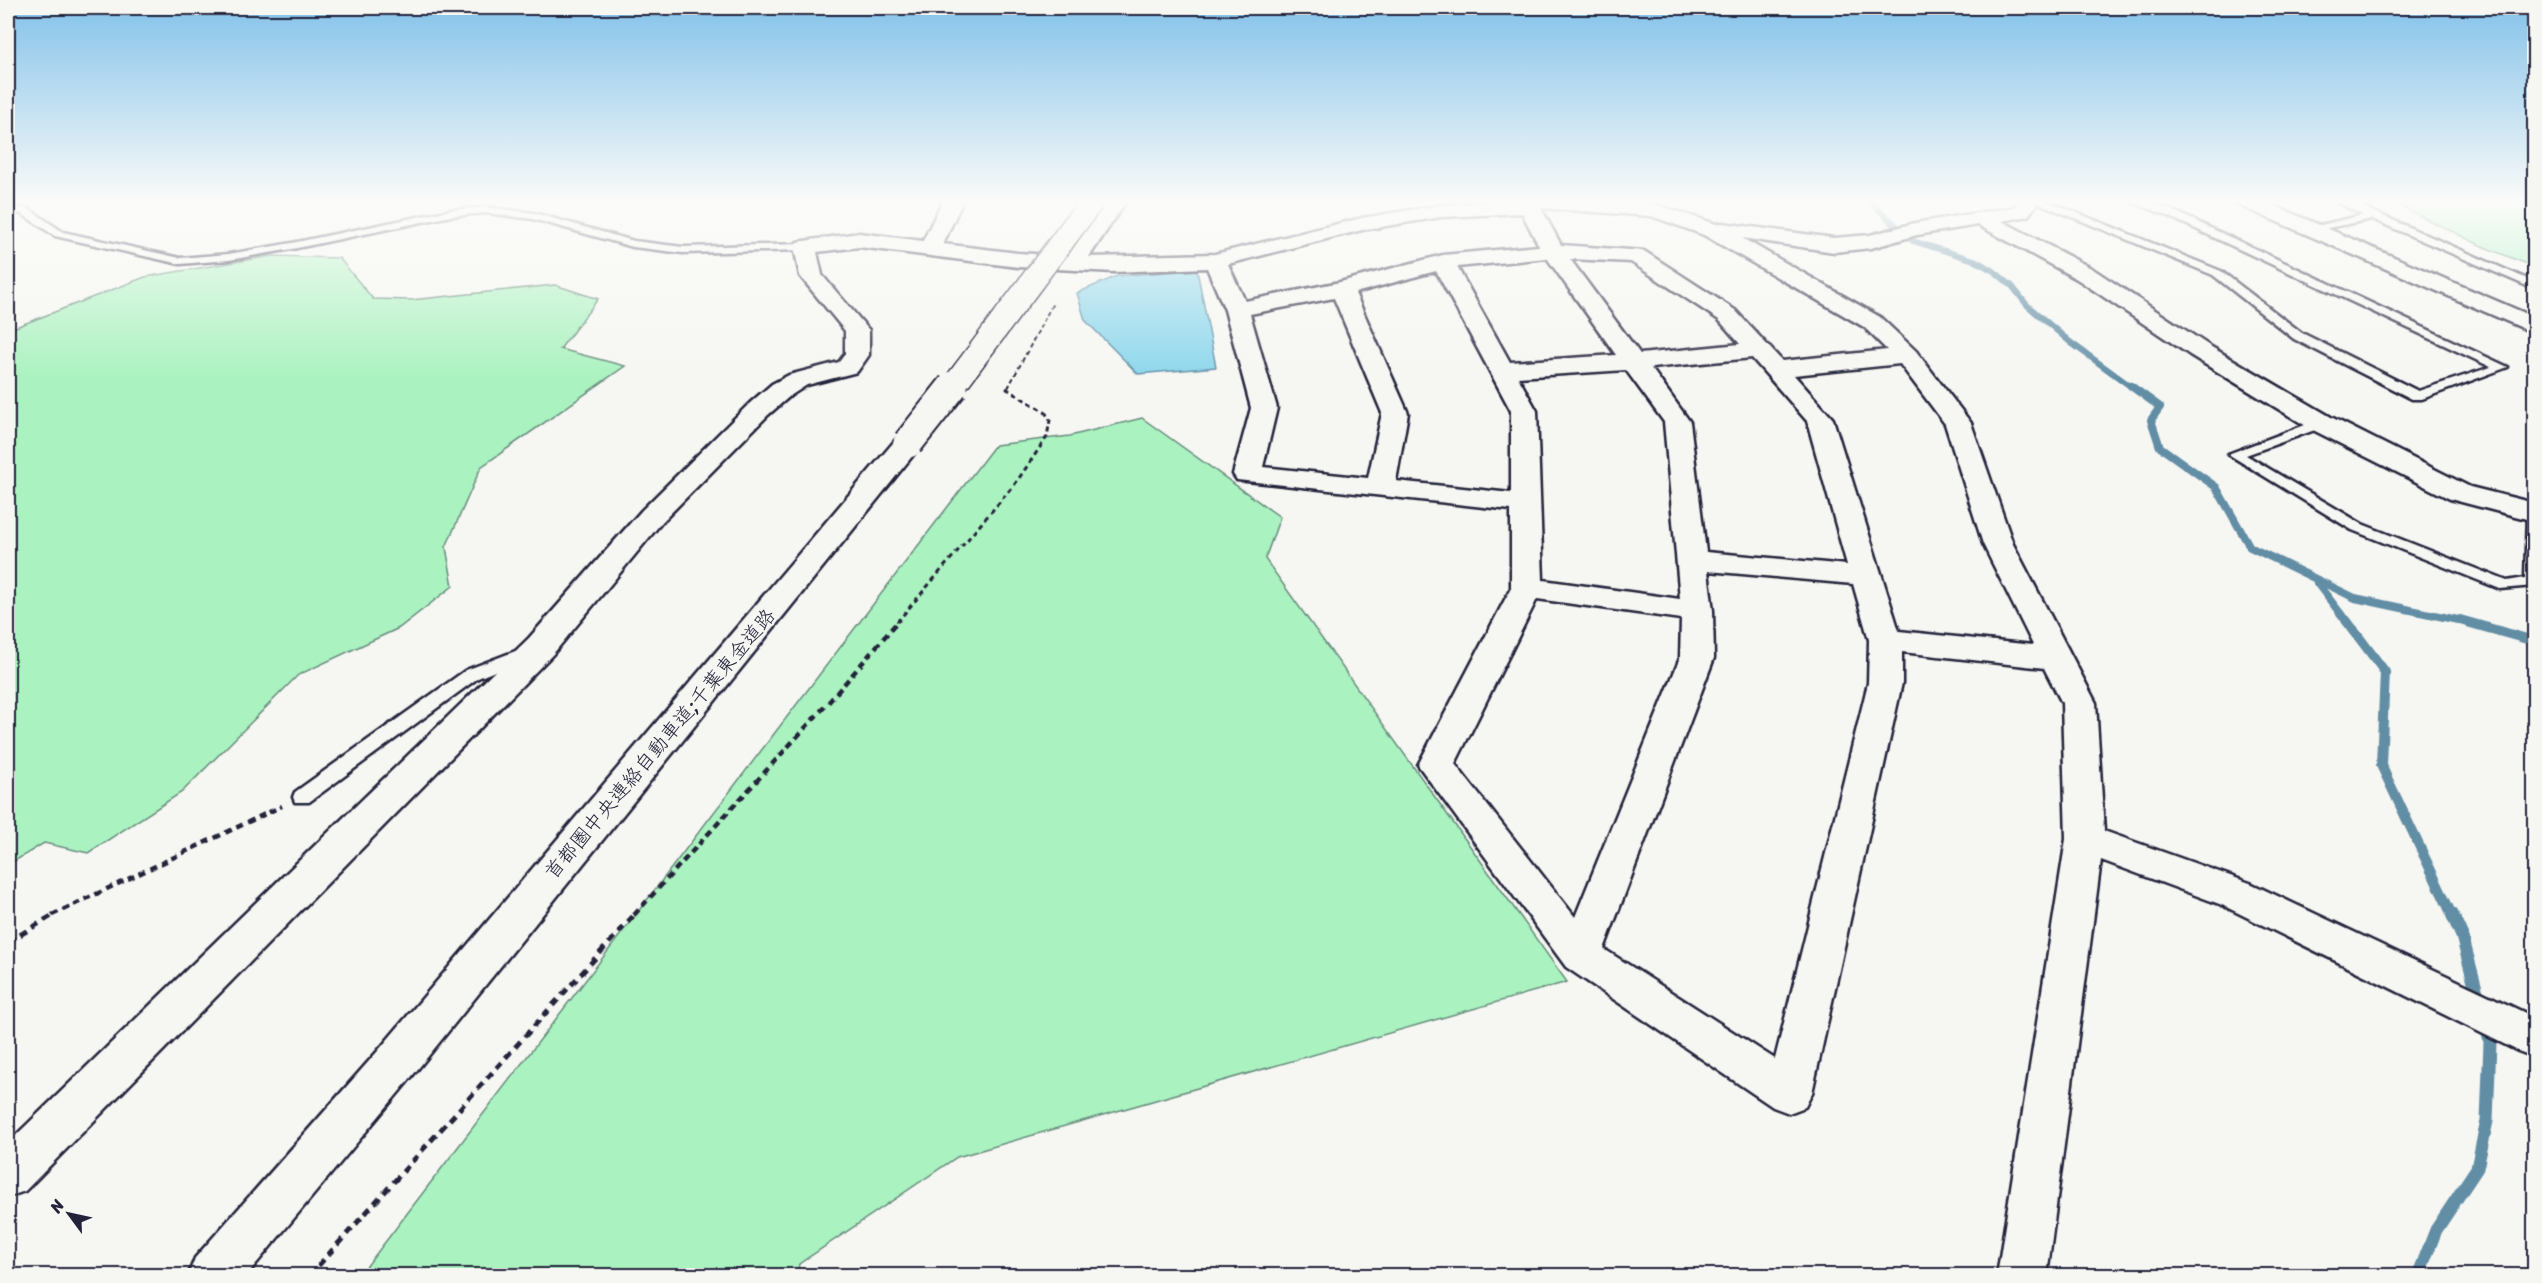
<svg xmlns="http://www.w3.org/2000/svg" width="2542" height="1283" font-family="Sriracha,'Klee One',sans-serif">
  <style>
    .green { fill: #aaf2bf; stroke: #668a7d; stroke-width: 1.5 }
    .water { fill: #8cd6ec; stroke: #628ea5; stroke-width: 1.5 }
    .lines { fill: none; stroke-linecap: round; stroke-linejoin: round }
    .stream-far3 { stroke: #628ea5; stroke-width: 6 }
    .stream-far2 { stroke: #628ea5; stroke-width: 8 }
    .stream-far1 { stroke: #628ea5; stroke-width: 10 }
    .stream { stroke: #628ea5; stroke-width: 13 }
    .service-casing { stroke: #22223b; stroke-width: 5 }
    .minor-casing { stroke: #22223b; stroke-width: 5 }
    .motorway-casing { stroke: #22223b; stroke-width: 5 }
    .path-far3 { stroke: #22223b; stroke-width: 2; stroke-dasharray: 4.5 3; stroke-linecap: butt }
    .path-far2 { stroke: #22223b; stroke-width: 3; stroke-dasharray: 5 4; stroke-linecap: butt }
    .path-far1 { stroke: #22223b; stroke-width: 4.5; stroke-dasharray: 7 5; stroke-linecap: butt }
    .path { stroke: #22223b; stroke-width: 5; stroke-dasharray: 8 6; stroke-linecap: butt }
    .service { fill: #f6f6f2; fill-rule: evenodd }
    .minor { fill: #f6f6f2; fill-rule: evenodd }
    .motorway { fill: #f6f6f2; fill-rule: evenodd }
    .motorway-bridge-far1-casing { stroke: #22223b; stroke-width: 26; stroke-linecap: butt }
    .motorway-bridge-casing { stroke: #22223b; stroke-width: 33; stroke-linecap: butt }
    .motorway-bridge-far1 { stroke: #f6f6f2; stroke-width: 23 }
    .motorway-bridge { stroke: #f6f6f2; stroke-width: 29 }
    .labels { text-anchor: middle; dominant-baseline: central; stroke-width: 4.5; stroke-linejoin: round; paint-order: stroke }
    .street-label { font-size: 20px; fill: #22223b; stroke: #f6f6f2 }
  </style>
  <rect width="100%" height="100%" fill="#f6f6f2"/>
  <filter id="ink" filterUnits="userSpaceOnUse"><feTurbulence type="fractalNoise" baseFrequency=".0167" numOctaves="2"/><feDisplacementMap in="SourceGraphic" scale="12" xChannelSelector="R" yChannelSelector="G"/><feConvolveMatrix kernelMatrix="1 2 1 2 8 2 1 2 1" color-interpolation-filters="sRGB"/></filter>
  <g filter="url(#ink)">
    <!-- green -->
    <path class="green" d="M2388,200h146v67l-52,-21z
      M272,256l67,2 34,41 38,1 144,-15 43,14 -38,50 65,17 -144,101 -35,80 7,39 -54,42 -101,47 -116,117 -94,61 -44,-10 -36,22v-535l137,-53z
      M1142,418l138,99 -15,42 302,423 -610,175 -158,107 -2,11h-437l635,-830 75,-9z"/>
    <!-- water -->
    <path class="water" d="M1197,270l19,97 -78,7 -53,-54 -8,-27 40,-17z"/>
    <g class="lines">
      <!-- stream-far3 -->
      <path class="stream-far3" d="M1868,200l45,41 61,19 20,11 18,15 15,19 43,37 63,46"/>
      <!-- stream-far2 -->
      <path class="stream-far2" d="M2131,386l29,21 -9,13 9,27 56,40 34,60 105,51 112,24
        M2317,583l30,39"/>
      <!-- stream-far1 -->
      <path class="stream-far1" d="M2346,620l39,52 -4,93 71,150
        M2460,620l74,21"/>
      <!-- stream -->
      <path class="stream" d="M2452,914l10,22 17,64
        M2418,1276l18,-46 41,-62 10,-47 3,-79 -4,-17"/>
      <defs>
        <path id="service" d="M2031,200h14l176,71 81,62 116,58 73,-24 -325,-152 -39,-15h16l31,11 334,156 -86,32h-10l-118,-60 -81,-64z
          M2333,200h14l187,82v7l-162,-70 -64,13v-4l55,-13z
          M8,205l21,4 34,23 117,26 49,-4 63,-11 159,-33 35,-3 48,6 100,28 49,6 122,-3 5,3 -5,3 -122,3 -50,-6 -100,-28 -47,-6 -35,3 -159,33 -63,11 -49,4 -125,-28 -33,-22 -14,-3z
          M2321,419l7,4 -2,3 -80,29 116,69 145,57 18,-3 2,-66 7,-4v78l-34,3 -148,-59 -124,-76z
          M526,647l8,5 -2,4 -54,22 -169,124h-14l-2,-5 2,-5 171,-122z"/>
        <path id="minor" d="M943,200h20l-20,44 75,9 50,3 39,-56h20l-38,57 126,-3 147,-36 79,-13 75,-5h87l51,4 62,20 6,-1 112,15 36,-3 45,-12 99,-16 5,-7h21l-12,16 -26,5 91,48 115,76 123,72 139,70 56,14 8,-2v22l-84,-22 -139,-70 -121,-74 -113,-76 -99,-54 -61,10 -46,13 -37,4 -92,-14 138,79 36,34 55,72 42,121 83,159 8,128 146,52 284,134v40l-16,-6 -296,-146 -121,-45 -54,416h-50l69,-437 -4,-136 -18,-35 -142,-16v31l-90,410 -7,14 -16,6 -16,-6 -207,-140 -148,-202 93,-177v-78l-274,-30 -4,-6 18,-66 -26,-98 -18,-42 -93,4 -96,-5 -159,-20 -42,5 5,23 47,55v25l-12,17 -50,13 -17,11 -22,19 -106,107 -109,132 -528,537 -17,6v-54l521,-505 113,-128 108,-107 22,-19 17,-9 50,-13 6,-8v-23l-45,-55 -6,-29 3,-5 62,-9 64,8zM1541,208l110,8 53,19 160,92 23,23 -105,11 -47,-51 -91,-59 -83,-6zM1522,213l17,33 -96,9 -103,27 -95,19 -17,-37 134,-34 79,-13zM1547,258l69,97 -106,7 -53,-95zM1570,259l61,3 88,58 21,24 -100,10zM1436,271l75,140v82l-115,-12 12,-68 -53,-120zM1334,298l48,115 -14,65 -105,-11 14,-59 -27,-94zM1752,358l55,63 40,144 -141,-13 -16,-130 -39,-54zM1900,364l45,60 38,120 50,101 -134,-14 -66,-212 -39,-44zM1626,370l38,52 16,177 -137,-19 -6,-169 -19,-34zM1708,571l145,13 16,56 -1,43 -93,376 -171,-110 110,-291 -1,-47zM1537,599l144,20 -1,39 -105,259 -120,-153z
          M2233,200h28l273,117v16l-298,-129z"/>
        <path id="motorway" d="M908,435l10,2 4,6 -4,6 -509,631 -163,196h-58l7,-18 182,-206 521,-615z"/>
      </defs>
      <!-- service casing -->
      <use href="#service" class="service-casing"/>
      <!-- minor casing -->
      <use href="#minor" class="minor-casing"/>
      <!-- motorway casing -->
      <use href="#motorway" class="motorway-casing"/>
      <!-- path-far3 -->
      <path class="path-far3" d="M1008,388l45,-85"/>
      <!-- path-far2 -->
      <path class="path-far2" d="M897,622l118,-138 32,-47 3,-17 -5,-8 -38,-23 2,-3"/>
      <!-- path-far1 -->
      <path class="path-far1" d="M52,915l230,-109
        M634,915l194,-212 71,-83"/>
      <!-- path -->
      <path class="path" d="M8,942l47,-28
        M309,1276l326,-362"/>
      <!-- service -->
      <use href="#service" class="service"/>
      <!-- minor -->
      <use href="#minor" class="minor"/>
      <!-- motorway -->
      <use href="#motorway" class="motorway"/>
      <defs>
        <path id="motorway-bridge-far1" d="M952,388l141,-188"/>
        <path id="motorway-bridge" d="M908,443l45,-57"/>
      </defs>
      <!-- motorway-bridge-far1 casing -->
      <use href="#motorway-bridge-far1" class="motorway-bridge-far1-casing"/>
      <!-- motorway-bridge casing -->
      <use href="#motorway-bridge" class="motorway-bridge-casing"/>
      <!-- motorway-bridge-far1 -->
      <use href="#motorway-bridge-far1" class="motorway-bridge-far1"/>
      <!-- motorway-bridge -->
      <use href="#motorway-bridge" class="motorway-bridge"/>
    </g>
  </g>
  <!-- sky -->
  <linearGradient id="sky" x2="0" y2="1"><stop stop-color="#83c2ea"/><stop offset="0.53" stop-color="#fbfbf9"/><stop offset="1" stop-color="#fbfbf9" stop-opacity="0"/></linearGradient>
  <rect width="2542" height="380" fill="url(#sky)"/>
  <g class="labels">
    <!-- street labels -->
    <g class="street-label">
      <text transform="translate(660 744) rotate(-50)">首都圏中央連絡自動車道;千葉東金道路</text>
    </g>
  </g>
  <!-- margin -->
  <rect width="2542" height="1283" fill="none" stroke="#f6f6f2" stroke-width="30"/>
  <rect x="15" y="15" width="2512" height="1253" fill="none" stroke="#22223b" stroke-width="2" filter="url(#ink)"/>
  <!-- north arrow -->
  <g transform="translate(69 1214) rotate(303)" stroke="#f6f6f2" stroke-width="4.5" paint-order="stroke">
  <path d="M0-4.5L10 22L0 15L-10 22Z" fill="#22223b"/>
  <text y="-9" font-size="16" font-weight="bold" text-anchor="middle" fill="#22223b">N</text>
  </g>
</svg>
